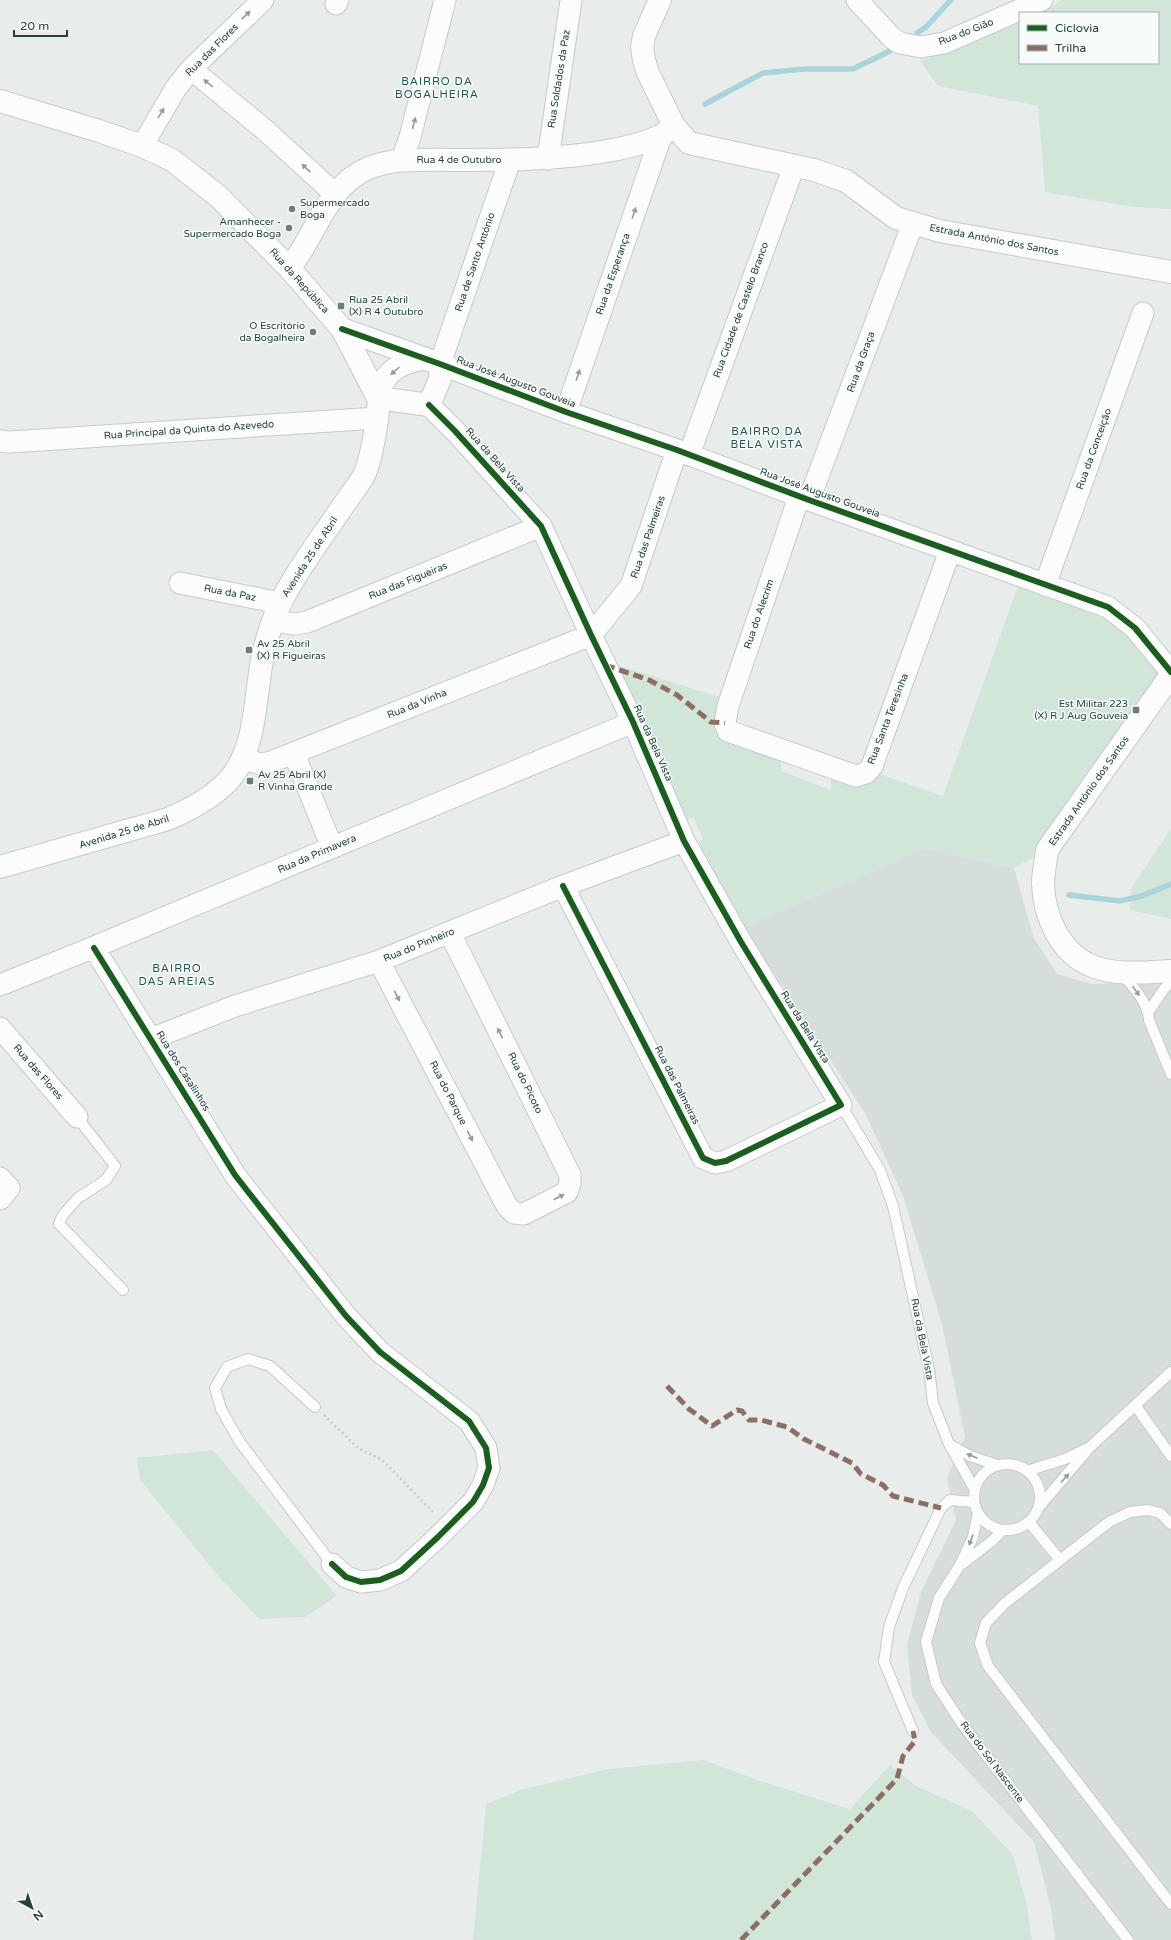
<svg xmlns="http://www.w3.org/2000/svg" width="1171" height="1940" font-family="'Varela Round',sans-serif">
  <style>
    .built { fill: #d6dedb }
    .green { fill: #d1e6d8 }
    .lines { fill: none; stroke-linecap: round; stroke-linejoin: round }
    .stream { stroke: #a9d4db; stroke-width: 5.5 }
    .service-casing { stroke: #c5cac8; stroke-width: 12 }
    .minor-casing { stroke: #c5cac8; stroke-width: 23 }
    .tertiary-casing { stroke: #c5cac8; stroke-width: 24 }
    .path { stroke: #c3ccca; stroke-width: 2.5; stroke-dasharray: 2 3; stroke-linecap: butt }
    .service { stroke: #fcfcfc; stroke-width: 10 }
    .minor { stroke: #fcfcfc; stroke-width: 21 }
    .tertiary { stroke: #fcfcfc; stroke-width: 22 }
    .quiet { stroke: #8d6e63; stroke-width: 5; stroke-dasharray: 10 5; stroke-linecap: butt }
    .cycleway-casing { stroke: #f7fbf9; stroke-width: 8 }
    .cycleway { stroke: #1b5e20; stroke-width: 6 }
    .oneway { fill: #909f9b }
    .poi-dot { fill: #697e78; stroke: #f7fbf9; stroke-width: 1.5 }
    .labels { text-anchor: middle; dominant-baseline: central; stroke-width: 3; stroke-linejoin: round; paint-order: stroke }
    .street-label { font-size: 10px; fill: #24423a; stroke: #f7fbf9 }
    .poi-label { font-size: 10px; fill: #24423a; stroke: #f7fbf9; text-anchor: start }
    .neighbourhood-label { font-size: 11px; letter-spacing: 1px; fill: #1f5548; stroke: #f7fbf9 }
  </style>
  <rect width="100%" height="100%" fill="#e8edeb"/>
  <!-- built -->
  <path class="built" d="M925,848l89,20 19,68 24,38 35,10 79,-3v959h-116l-4,-32 -17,-66 -103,-110 -19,-37 -5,-50 14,-53 35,-72 -9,-42 18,-41 -23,-113 -39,-128 -38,-83 -121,-186z"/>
  <!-- green -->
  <path class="green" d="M1061,0h110v209l-38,-2 -88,-15 -7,-86 -100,-20 -18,-25 45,-15 55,-27v44h138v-50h-122l15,-5z
    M1019,583l75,30 27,15 42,50 -124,177 -25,13 -89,-20 -181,79 -46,-85 5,-3 -10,-22 -6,2 -68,-149 1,-4 103,32c-5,14 -12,23 -4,37l62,24v12l50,19v-13c20,6 31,14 48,-3l64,22z
    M1171,829v90l-41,-9 1,-21z
    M213,1450l124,146 -32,21 -46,2 -39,-41 -80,-98 -3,-22z
    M704,1760l56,21 90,28 40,-44 26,21 56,25 41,44 13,47 6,38h-559l13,-136 38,-15 84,-20z"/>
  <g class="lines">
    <!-- stream -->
    <path class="stream" d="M917,33l9,-6 25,-27
      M705,104l58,-31 41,-4h49l37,-18
      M1069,895l51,6 22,-5 29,-12"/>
    <defs>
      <path id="service" d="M1121,973c12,14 27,29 28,47l22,54
        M1149,1011l15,-22 7,-7
        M841,1105l39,65 13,36 36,163 4,34 16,41 26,46
        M77,1117l38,49 -9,14 -28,18 -16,18 -3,8 64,66
        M1135,1405l36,51
        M315,1407l-45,-41 -22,-7 -21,8 -12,21 6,21 18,32 93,123
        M949,1444l21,12 27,9
        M974 1497a33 33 0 1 1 66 0a33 33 0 1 1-66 0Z
        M1027,1471l38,-12 23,-11
        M1039,1507l51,-60 81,-75
        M978,1513l-5,24 -13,28 -21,33 -13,44 10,42 26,40 166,216
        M1029,1522l31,38
        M1171,1524l-11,-11 -12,-3 -18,2 -21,10 -49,38 -56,44 -18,19 -6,20 8,23 183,238
        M962,1564l30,-23 11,-11
        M913,1731l-29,-69 5,-35 14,-39 38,-80 9,-8 24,2"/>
      <path id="minor" d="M857,0l35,38 8,5 21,4 23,-4 98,-43
        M336,4l2,-4
        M191,69l74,61 70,64
        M142,146l34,-58 15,-19 72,-69
        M548,159l23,-159
        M402,160l8,-23 35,-137
        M510,160l-70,204 126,48 111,38 132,50 299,107 27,21 36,44
        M429,405l26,26 86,95 50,109 42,87 51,119 57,101 100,163 -115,56 -11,2 -12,-5 -140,-272
        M566,412l95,-276
        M0,441l10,1 367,-24
        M689,455l105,-289
        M799,497l-71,209 -3,17 3,8 128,45 10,-3 6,-7 78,-215
        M809,500l104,-277
        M180,583l100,20
        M1045,585l98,-272
        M273,621l21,3 13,-2 234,-96
        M294,754l38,93
        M242,759l19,5 10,-2 320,-127 40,-49 46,-136
        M94,948l141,227 14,18 97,123 34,36 89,69 17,27 3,20 -6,17 -10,17 -35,35 -37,34 -21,9 -19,2 -15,-5 -14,-13
        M379,961l128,245 7,7 10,1 43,-22 3,-9v-8l-120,-242
        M0,985l82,-33 551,-230
        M0,1028l77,89
        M151,1039l84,-33 144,-45 184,-75 121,-45
        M0,1178l9,10 -9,11"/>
      <path id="tertiary" d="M660,0l-16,36 -2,11 2,13 4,13 26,53 15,17 125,27 32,11 50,37 44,13 231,41
        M0,101l99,30 43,15 30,14 46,36 71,72 53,61 36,69
        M289,268c24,-28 33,-68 64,-91 28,-21 67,-17 100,-17 52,0 103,0 154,-9 18,-3 36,-7 53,-15 5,-2 10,-7 14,-10
        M342,329l98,35v15l-11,26 -51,-7
        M1171,675l-124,175c-1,11 -4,23 -4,34 1,32 17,69 49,82 24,10 54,6 79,5
        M0,867l168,-48c21,-9 42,-20 58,-36 30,-29 29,-85 36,-123 4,-19 10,-40 19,-58 17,-34 41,-65 62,-96 7,-11 17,-22 22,-33 7,-17 9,-35 12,-53 3,-21 -1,-40 21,-53 8,-5 18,-6 26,-9"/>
    </defs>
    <!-- service casing -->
    <use href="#service" class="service-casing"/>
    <!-- minor casing -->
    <use href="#minor" class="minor-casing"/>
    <!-- tertiary casing -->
    <use href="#tertiary" class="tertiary-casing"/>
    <!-- path -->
    <path class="path" d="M324,1415l34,33 24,12 52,53"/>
    <!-- service -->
    <use href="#service" class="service"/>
    <!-- minor -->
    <use href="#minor" class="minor"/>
    <!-- tertiary -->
    <use href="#tertiary" class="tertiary"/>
    <!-- quiet -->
    <path class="quiet" d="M605,665l44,15 28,15 34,27 14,1
      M667,1386l22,23 23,17 25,-16 5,1 7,9h12l26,7 17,12 48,24 9,11 22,11 10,11 48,12
      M741,1940l156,-161 6,-23 12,-15 -2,-10"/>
    <defs>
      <path id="cycleway" d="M342,329l98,35 126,48 111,38 132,50 299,107 27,21 36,44
        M429,405l26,26 86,95 50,109 42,87 51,119 57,101 100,163 -115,56 -11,2 -12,-5 -140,-272
        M94,948l141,227 14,18 97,123 34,36 89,69 17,27 3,20 -6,17 -10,17 -35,35 -37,34 -21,9 -19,2 -15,-5 -14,-13"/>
    </defs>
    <!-- cycleway casing -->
    <use href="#cycleway" class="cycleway-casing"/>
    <!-- cycleway -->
    <use href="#cycleway" class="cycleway"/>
  </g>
  <!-- one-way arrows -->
  <defs><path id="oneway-solid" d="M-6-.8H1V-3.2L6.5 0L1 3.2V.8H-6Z"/></defs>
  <g class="oneway">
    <use href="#oneway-solid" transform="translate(246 15) rotate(-43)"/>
    <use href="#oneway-solid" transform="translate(208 83) rotate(-141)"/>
    <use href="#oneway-solid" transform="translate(161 113) rotate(-59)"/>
    <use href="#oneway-solid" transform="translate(414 123) rotate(-76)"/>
    <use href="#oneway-solid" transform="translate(306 168) rotate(-137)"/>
    <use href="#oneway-solid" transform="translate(634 213) rotate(-71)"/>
    <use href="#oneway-solid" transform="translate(395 371) rotate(138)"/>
    <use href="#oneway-solid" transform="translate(578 375) rotate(-71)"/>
    <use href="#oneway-solid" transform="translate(1136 991) rotate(54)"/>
    <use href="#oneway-solid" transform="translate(397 996) rotate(63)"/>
    <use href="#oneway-solid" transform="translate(500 1033) rotate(-116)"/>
    <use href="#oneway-solid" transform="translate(470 1136) rotate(63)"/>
    <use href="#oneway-solid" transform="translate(559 1197) rotate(-27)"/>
    <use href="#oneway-solid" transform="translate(972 1456) rotate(-157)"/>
    <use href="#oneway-solid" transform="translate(1065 1478) rotate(-48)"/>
    <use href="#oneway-solid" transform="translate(971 1540) rotate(110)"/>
  </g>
  <!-- markers -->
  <g class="poi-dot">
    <circle cx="292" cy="209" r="4"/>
    <circle cx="289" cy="228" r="4"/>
    <rect x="337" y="302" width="8" height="8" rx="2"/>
    <circle cx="313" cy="332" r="4"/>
    <rect x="245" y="646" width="8" height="8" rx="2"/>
    <rect x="1132" y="706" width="8" height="8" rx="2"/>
    <rect x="246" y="777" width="8" height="8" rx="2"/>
  </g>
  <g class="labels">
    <!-- street labels -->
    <g class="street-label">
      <text transform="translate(966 32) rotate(-21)">Rua do Gião</text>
      <text transform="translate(212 50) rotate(-45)">Rua das Flores</text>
      <text transform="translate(559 79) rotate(-81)">Rua Soldados da Paz</text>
      <text x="459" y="160">Rua 4 de Outubro</text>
      <text transform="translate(994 240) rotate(11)">Estrada António dos Santos</text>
      <text transform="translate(475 262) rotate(-71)">Rua de Santo António</text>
      <text transform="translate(613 274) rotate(-71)">Rua da Esperança</text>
      <text transform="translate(299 281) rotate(48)">Rua da República</text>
      <text transform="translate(741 310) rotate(-70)">Rua Cidade de Castelo Branco</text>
      <text transform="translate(861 362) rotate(-70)">Rua da Graça</text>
      <text transform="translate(516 382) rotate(21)">Rua José Augusto Gouveia</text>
      <text transform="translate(189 430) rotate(-4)">Rua Principal da Quinta do Azevedo</text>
      <text transform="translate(1094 449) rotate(-70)">Rua da Conceição</text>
      <text transform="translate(495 460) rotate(48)">Rua da Bela Vista</text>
      <text transform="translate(820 493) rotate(20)">Rua José Augusto Gouveia</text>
      <text transform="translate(648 537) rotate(-71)">Rua das Palmeiras</text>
      <text transform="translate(310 557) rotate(-57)">Avenida 25 de Abril</text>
      <text transform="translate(408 581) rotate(-22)">Rua das Figueiras</text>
      <text transform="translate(230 593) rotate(11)">Rua da Paz</text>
      <text transform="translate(759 614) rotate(-71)">Rua do Alecrim</text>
      <text transform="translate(417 704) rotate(-22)">Rua da Vinha</text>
      <text transform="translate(888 719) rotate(-69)">Rua Santa Teresinha</text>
      <text transform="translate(653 743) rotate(66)">Rua da Bela Vista</text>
      <text transform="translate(1089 791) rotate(-55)">Estrada António dos Santos</text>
      <text transform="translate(124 832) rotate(-17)">Avenida 25 de Abril</text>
      <text transform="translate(317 854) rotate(-23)">Rua da Primavera</text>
      <text transform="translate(419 945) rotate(-22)">Rua do Pinheiro</text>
      <text transform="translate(805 1027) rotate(58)">Rua da Bela Vista</text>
      <text transform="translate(183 1071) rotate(58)">Rua dos Casalinhos</text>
      <text transform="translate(38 1072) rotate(49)">Rua das Flores</text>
      <text transform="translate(525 1083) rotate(64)">Rua do Picoto</text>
      <text transform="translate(677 1085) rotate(63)">Rua das Palmeiras</text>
      <text transform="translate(448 1093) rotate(63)">Rua do Parque</text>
      <text transform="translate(922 1339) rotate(79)">Rua da Bela Vista</text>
      <text transform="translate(992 1762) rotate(53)">Rua do Sol Nascente</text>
    </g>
    <!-- poi labels -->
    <g class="poi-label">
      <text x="300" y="203">Supermercado<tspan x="300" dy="12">Boga</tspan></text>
      <text x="281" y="222" text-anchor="end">Amanhecer -<tspan x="281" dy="12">Supermercado Boga</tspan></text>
      <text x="349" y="300">Rua 25 Abril<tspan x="349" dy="12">(X) R 4 Outubro</tspan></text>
      <text x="305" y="326" text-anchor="end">O Escritório<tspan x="305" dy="12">da Bogalheira</tspan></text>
      <text x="257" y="644">Av 25 Abril<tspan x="257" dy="12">(X) R Figueiras</tspan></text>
      <text x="1128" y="704" text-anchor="end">Est Militar 223<tspan x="1128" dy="12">(X) R J Aug Gouveia</tspan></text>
      <text x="258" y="775">Av 25 Abril (X)<tspan x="258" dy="12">R Vinha Grande</tspan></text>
    </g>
    <!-- neighbourhood labels -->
    <g class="neighbourhood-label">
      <text x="437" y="81">BAIRRO DA<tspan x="437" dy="13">BOGALHEIRA</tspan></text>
      <text x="767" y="431">BAIRRO DA<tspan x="767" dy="13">BELA VISTA</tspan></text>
      <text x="177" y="968">BAIRRO<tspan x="177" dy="13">DAS AREIAS</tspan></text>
    </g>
  </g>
  <!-- legend -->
  <rect x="1019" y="12" width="140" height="52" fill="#f7fbf9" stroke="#a3b1ad"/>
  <rect x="1027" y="25" width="20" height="6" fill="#1b5e20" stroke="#a3b1ad"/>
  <text x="1055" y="32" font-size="12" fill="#24423a">Ciclovia</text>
  <rect x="1027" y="45" width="20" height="6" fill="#8d6e63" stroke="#a3b1ad"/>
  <text x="1055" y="52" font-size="12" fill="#24423a">Trilha</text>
  <!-- north arrow -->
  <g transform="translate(32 1908) rotate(140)" stroke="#f7fbf9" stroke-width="3" paint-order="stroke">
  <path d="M0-3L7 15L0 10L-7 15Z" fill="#24423a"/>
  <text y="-6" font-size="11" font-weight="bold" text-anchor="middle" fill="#24423a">N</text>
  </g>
  <!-- scale -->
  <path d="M14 30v6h53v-6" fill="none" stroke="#24423a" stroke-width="2"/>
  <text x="20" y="30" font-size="12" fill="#24423a" stroke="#f7fbf9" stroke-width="3" paint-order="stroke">20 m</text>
</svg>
